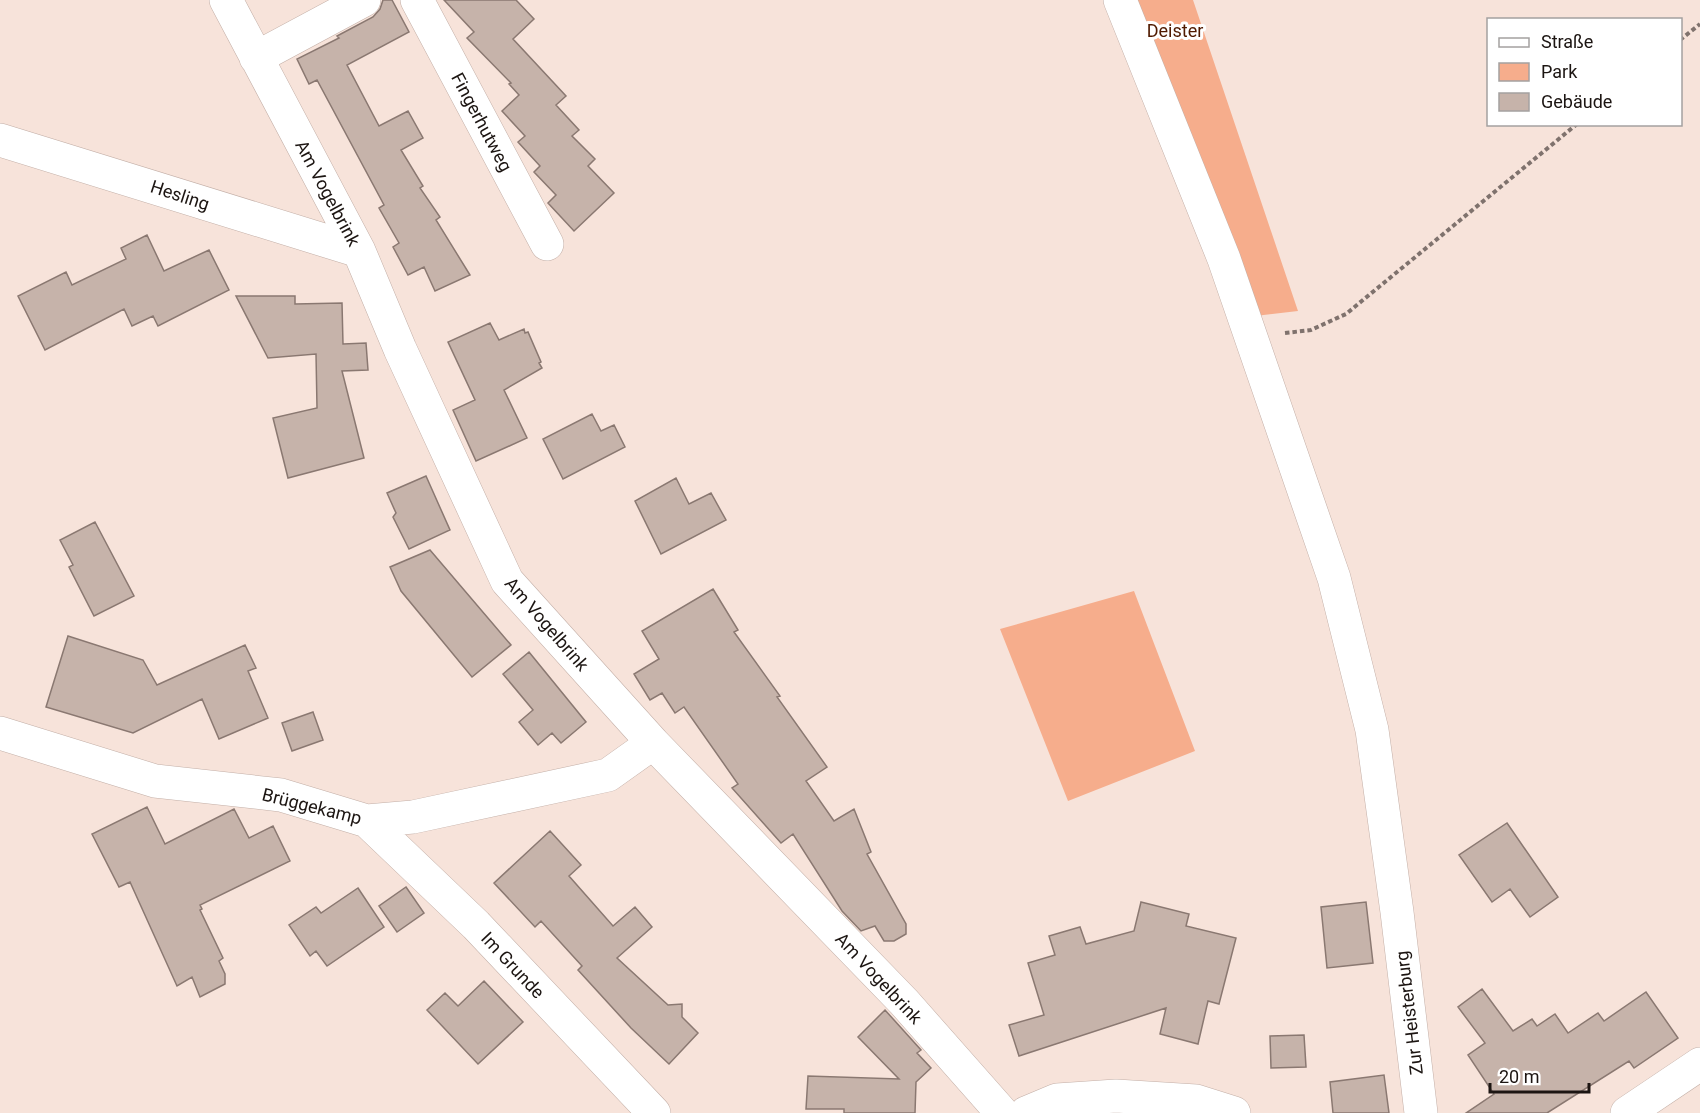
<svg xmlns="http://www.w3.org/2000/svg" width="1700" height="1113" font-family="Roboto,sans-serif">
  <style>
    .green { fill: #f6ad8c }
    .building { fill: #c6b3aa; stroke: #8a7871; stroke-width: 1.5 }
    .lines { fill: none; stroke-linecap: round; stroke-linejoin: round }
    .minor-casing { stroke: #c3afa7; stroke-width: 34 }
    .path { stroke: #7f726d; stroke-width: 4; stroke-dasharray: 4.5 3; stroke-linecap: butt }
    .minor { stroke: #fff; stroke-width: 33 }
    .labels { text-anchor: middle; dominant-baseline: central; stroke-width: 6; stroke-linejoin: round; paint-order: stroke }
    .park-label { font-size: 18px; fill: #501a00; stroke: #fff }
    .street-label { font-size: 18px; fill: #1c1512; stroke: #fff }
  </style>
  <rect width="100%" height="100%" fill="#f7e3da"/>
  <!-- green -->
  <path class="green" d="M1136,0h57l105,311 -43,5z
    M1134,591l61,160 -127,50 -68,-172z"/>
  <!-- building -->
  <path class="building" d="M383,0h9l17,32 -62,33 32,61 29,-15 15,27 -22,12 22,36 -3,2 20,29 -4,3 34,55 -35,16 -11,-24 -16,8 -15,-28 6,-4 -20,-35 5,-3 -67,-125 -8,4 -12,-25 42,-21 -2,-2 36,-19 7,-8z
    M444,0h72l18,19 -21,20 53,57 -10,9 23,25 -7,6 23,23 -7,7 26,27 -40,38 -26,-28 8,-8 -22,-23 6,-6 -22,-24 7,-6 -23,-25 17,-16 -10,-11 2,-1 -44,-45 7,-6z
    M147,235l17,36 45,-21 20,40 -71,36 -5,-10 -21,10 -8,-17 -79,41 -27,-54 48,-24 6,13 54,-26 -5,-11z
    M236,296h59v8l47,-1 1,41 23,-1 2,27 -26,1 22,87 -76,20 -15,-60 44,-10 -1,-54 -48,4z
    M490,323l9,17 25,-11 1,4 3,-1 13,30 -2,1 3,5 -38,22 23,48 -51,23 -23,-51 22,-10 -27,-58z
    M592,414l9,17 13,-6 11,22 -62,32 -20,-40z
    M426,476l24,54 -41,19 -16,-32 3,-4 -9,-20z
    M676,478l13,26 22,-11 15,27 -65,34 -26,-53z
    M95,522l39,74 -40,20 -25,-49 4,-2 -13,-25z
    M430,550l81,95 -39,32 -71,-86 -11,-24z
    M713,589l25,41 -4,2 46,64 -3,1 50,70 -21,14 28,40 20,-12 17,43 -4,2 39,70v10l-12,7h-10l-9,-15 -14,5 -19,-20 -49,-77 -12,9 -49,-55 6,-4 -54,-77 -9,6 -13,-20 -12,7 -16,-26 25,-15 -17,-28z
    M68,636l75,24 14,25 88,-40 11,23 -8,3 20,47 -49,21 -17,-40 -69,34 -87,-26z
    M529,652l57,70 -25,21 -9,-10 -14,12 -19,-23 14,-12 -30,-36z
    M313,712l10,28 -31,11 -10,-28z
    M147,807l18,37 69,-35 15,29 24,-12 17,35 -90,44 2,4 -2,1 23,48 -4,3 6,13v10l-25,13 -8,-20 -15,9 -47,-104 -11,5 -27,-53z
    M1507,823l51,74 -28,20 -20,-28 -18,13 -33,-47z
    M550,831l31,34 -12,11 44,50 22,-19 17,20 -35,31 51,47 14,-1v13l16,16 -29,31 -38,-36 -53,-58 4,-4 -41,-45 -6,6 -41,-44z
    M406,887l18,26 -27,19 -18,-26z
    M358,888l26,39 -57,39 -11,-15 -6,5 -21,-31 27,-18 5,6z
    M1141,902l48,12 -3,12 50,12 -17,66 -11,-3 -10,43 -38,-10 6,-26 -147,48 -10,-31 35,-10 -16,-52 27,-8 -6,-19 31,-9 6,17 48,-13z
    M1366,902l7,61 -46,5 -6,-61z
    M484,981l39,41 -45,42 -51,-54 18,-17 13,13z
    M1482,989l31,42 19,-12 5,7 18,-12 13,19 30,-20 6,8 42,-29 32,46 -44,30 -5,-7 -82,52h-81l28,-19 -26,-39 17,-12 -27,-36z
    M885,1010l36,40 -4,3 14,15 -15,14 -1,31h-71v-4h-38l2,-33 91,3 -41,-42z
    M1304,1035l2,32 -35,1 -1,-32z
    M1384,1075l5,38h-56l-3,-31z"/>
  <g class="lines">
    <defs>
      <path id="minor" d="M226,0l133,251 41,98 107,232 146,162 251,259 98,111
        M417,0l130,244
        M1120,0l104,259 110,319 38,152 25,182 24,201
        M256,58l108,-58
        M0,140l359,111
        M0,733l155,48 126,14 86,26 46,-4 195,-42 45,-32
        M367,821l109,104 178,188
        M1026,1113l31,-13 59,-4 80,5 38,12
        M1627,1113l73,-49"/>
    </defs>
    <!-- minor casing -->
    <use href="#minor" class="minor-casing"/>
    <!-- path -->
    <path class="path" d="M1680,40l20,-16
      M1285,333l26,-3 35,-16 231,-190"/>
    <!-- minor -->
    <use href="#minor" class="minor"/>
  </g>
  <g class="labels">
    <!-- park labels -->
    <g class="park-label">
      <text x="1175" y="30">Deister</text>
    </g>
    <!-- street labels -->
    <g class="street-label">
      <text transform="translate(482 122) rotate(62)">Fingerhutweg</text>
      <text transform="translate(328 193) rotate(62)">Am Vogelbrink</text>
      <text transform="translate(180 195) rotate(18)">Hesling</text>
      <text transform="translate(547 624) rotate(49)">Am Vogelbrink</text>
      <text transform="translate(312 806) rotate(14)">Brüggekamp</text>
      <text transform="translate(513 965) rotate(47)">Im Grunde</text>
      <text transform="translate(879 978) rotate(47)">Am Vogelbrink</text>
      <text transform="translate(1409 1013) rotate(-97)">Zur Heisterburg</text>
    </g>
  </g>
  <!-- legend -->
  <rect x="1487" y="18" width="195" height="108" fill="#ffffff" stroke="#a4a1a0" stroke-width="1.5"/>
  <rect x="1499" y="38" width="30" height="9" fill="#ffffff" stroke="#a4a1a0" stroke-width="1.5"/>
  <text x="1541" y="48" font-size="18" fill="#1c1512">Straße</text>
  <rect x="1499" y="63" width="30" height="18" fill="#f6ad8c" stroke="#a4a1a0" stroke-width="1.5"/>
  <text x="1541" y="78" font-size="18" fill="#1c1512">Park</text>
  <rect x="1499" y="93" width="30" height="18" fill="#c6b3aa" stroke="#a4a1a0" stroke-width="1.5"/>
  <text x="1541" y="108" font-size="18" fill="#1c1512">Gebäude</text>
  <!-- scale -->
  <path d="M1490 1083v9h99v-9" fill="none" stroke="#1c1512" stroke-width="3"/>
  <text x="1499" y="1083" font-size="18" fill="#1c1512" stroke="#ffffff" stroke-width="4.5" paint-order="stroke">20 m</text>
</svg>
